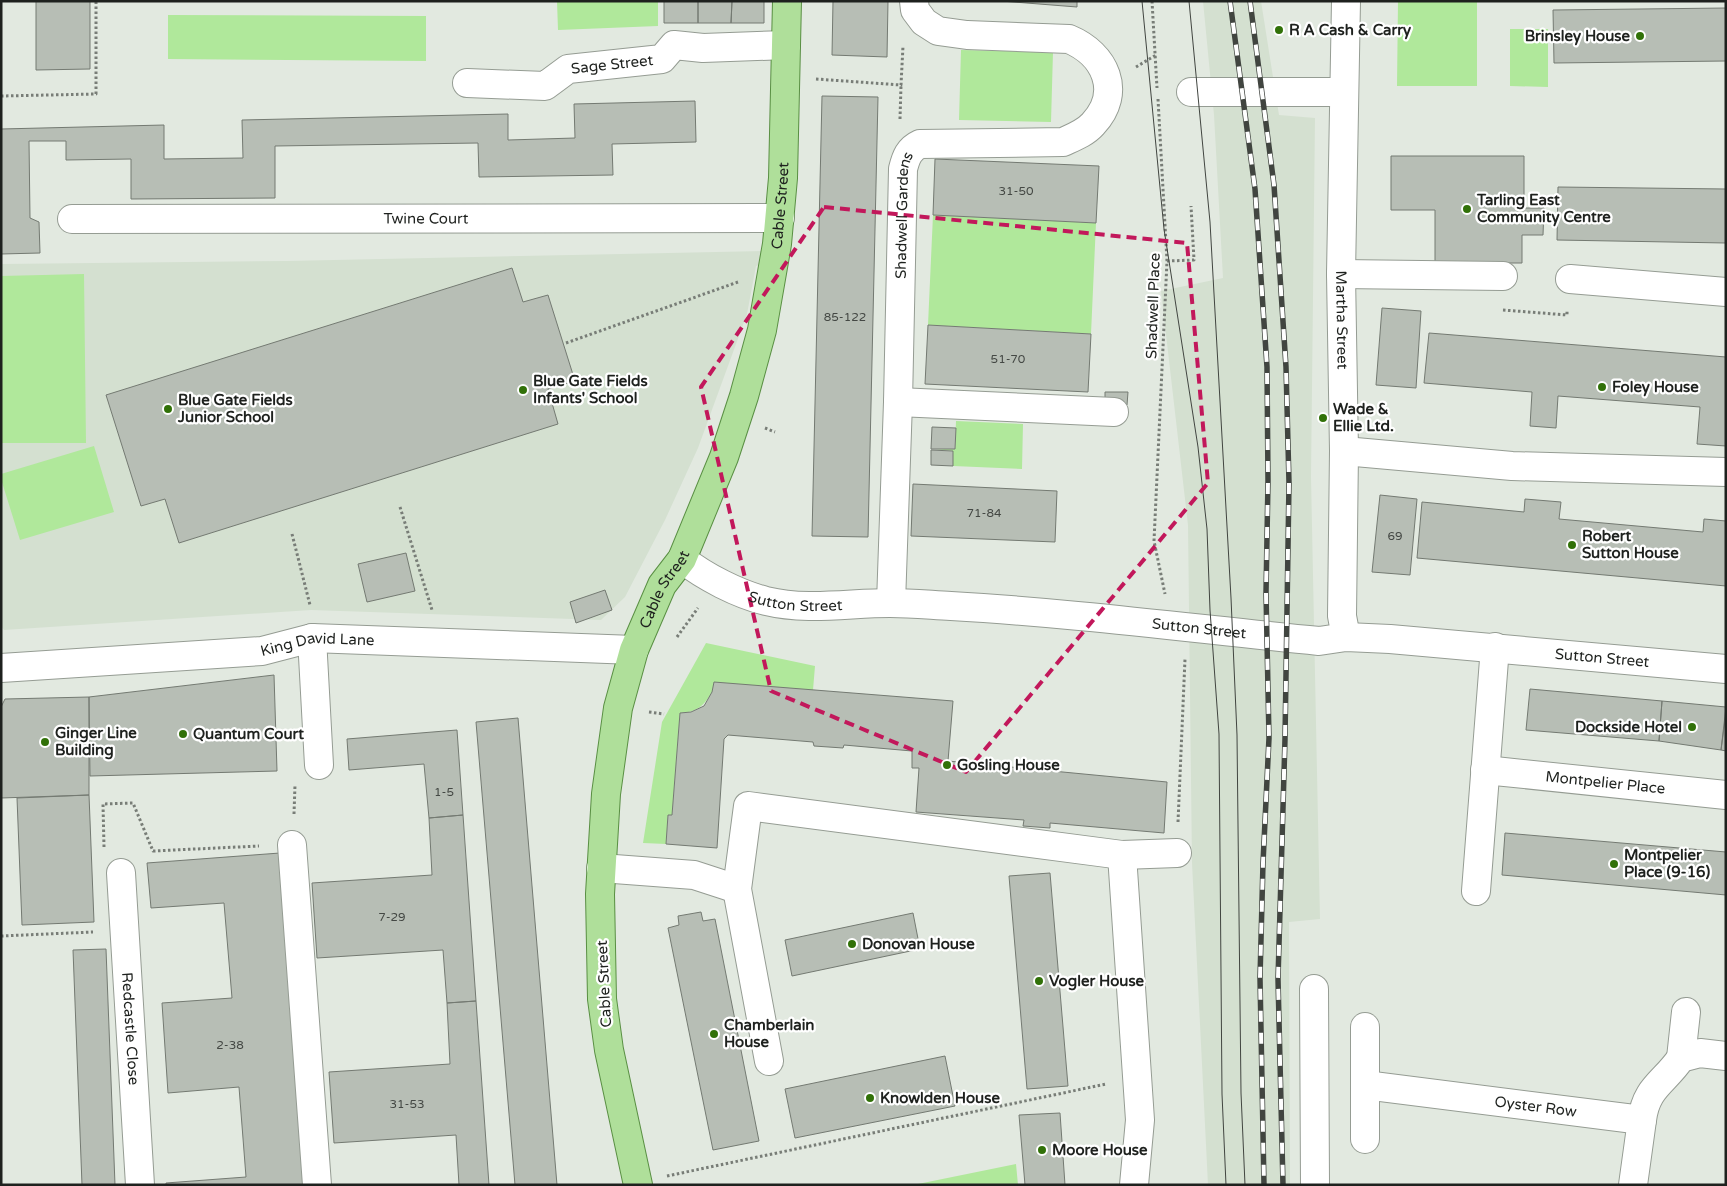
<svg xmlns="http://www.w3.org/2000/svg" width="1727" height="1186" font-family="'Varela Round',sans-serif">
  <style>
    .built { fill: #d4e0d0 }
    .green { fill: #b0e89b }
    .building { fill: #b7beb5; stroke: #747a72 }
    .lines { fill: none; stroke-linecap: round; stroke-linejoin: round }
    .minor-casing { stroke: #959c93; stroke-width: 30 }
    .major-casing { stroke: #598f43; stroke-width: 30 }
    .path { stroke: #787d77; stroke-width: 3; stroke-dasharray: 2.5 2.5; stroke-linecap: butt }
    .minor { stroke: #fff; stroke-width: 28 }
    .major { stroke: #afdf9a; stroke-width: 28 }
    .tram { stroke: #414540; stroke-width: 1 }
    .rail-casing { stroke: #414540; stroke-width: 5.5 }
    .rail { stroke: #fff; stroke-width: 4; stroke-dasharray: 11; stroke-linecap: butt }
    .marked { fill: none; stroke: #c2185b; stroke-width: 4; stroke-dasharray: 10 6; stroke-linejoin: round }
    .poi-dot { fill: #317108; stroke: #fff; stroke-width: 2 }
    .labels { text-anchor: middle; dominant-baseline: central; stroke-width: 4.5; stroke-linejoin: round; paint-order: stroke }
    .number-label { font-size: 12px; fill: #444844 }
    .poi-label { font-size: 15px; font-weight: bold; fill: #1e211e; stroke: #fff; text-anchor: start }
    .street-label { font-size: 15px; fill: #1e211e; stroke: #fff }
  </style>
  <rect width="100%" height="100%" fill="#e2e9e0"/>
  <!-- built -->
  <path class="built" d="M1203,1h58l18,114 36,3 -4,359 9,442 -31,3 1,263h-82l-16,-322 -4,-338 -27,-234 62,-13 -9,-163z
    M764,251l-1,13 -7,2 -9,48 -49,134 -33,72 -40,77 -24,23 -290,-10 -307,20 -3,-4v-362l286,-3z"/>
  <!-- green -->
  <path class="green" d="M557,1h101v25l-100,4z
    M1398,1h79v85h-80z
    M168,15l258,1v45l-258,-2z
    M1510,29h38v58l-38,-1z
    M961,50l92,2 -2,70 -92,-2z
    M933,215l163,8 -5,111 -163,-9z
    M84,274l2,169h-85v-167z
    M956,421l67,3 -1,45 -69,-3v-15l-17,-2h19z
    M94,446l20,66 -94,28 -19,-61v-5z
    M706,643l109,23 -2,24 -101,2c-8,14 -15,20 -32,21l-8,102h-4l-2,29 -23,-1 19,-121z
    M1016,1164l2,21h-105z"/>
  <!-- building -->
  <path class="building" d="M36,1h54v68l-54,1z
    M664,1h34v22h-34z
    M698,1h34l-1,22h-33z
    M732,1h32v22h-33z
    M833,1h55l-1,56 -55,-2z
    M1001,1h76v6z
    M1726,8v53l-172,2 -1,-53z
    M822,96l56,1 -10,440 -56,-1z
    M695,101l1,41 -84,2 1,31 -134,2 -1,-34 -203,3v52l-144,1v-40l-65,1v-19h-37l1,77 9,4 1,31 -39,1v-125l163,-4v34l79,-1 -1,-38 266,-6v26l67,-2 -1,-34z
    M1391,156h133v52h20l-1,27h-21v28h-87v-53h-44z
    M935,159l164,7 -3,57 -163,-8z
    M1558,187l168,2v54l-169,-3z
    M512,268l11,34 25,-7 27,86 -27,8 10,35 -379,119 -14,-44 -24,7 -35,-111z
    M1382,308l39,3 -5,77 -40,-3z
    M928,325l163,9 -3,58 -163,-8z
    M1429,333l297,24v89l-29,-2 3,-37 -142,-11 -2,32 -26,-2 2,-34 -108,-9z
    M1105,392h23l-1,13 -22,-1z
    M932,427l24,1 -1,21h-24z
    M931,450l22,1v15l-22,-1z
    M913,484l144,7 -2,51 -144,-6z
    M1380,495l37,4 -7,76 -38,-3z
    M1525,499l36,3 -2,17 144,13 1,-13 22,2v65l-309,-28 5,-56 102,10z
    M406,553l9,38 -48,11 -9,-38z
    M605,590l7,20 -36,13 -6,-21z
    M274,675l3,96 -187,5 -1,-79z
    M714,682l239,19 -5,60 219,21 -3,51 -114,-10v5l-27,-2 1,-6 -108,-8 3,-44h-7v-17l-68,-6 -1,3 -29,-2 -1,-4 -85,-7 -4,4 -7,109 -51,-4 2,-29h4l8,-102 11,-1 13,-6 8,-14z
    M1530,689l132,12 -3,40 -133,-11z
    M89,697v98l-88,3v-91l4,-8z
    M1662,701l64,6 -5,43 -62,-9z
    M1726,713v38l-5,-1z
    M518,718l39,467h-42l-39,-463z
    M457,730l6,85 -34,3 -5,-54 -75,6 -2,-31z
    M89,795l5,127 -72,3 -5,-127z
    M463,815l13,186 -29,2 -4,-53 -126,8 -5,-75 120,-8 -3,-57z
    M1505,833l221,19v43l-224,-20z
    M280,853l25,332h-139v-2l80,-6 -7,-90 -71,6 -6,-90 70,-5 -8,-95 -73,5 -4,-45z
    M1050,873l18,213 -41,3 -18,-213z
    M701,912l2,9 12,-2 44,222 -46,9 -45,-222 11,-3 -1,-9z
    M913,913l7,36 -128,27 -7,-36z
    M106,949l9,236h-33l-9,-235z
    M476,1001l13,184h-30l-3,-50 -122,8 -5,-71 121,-8 -3,-61z
    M945,1056l10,50 -160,32 -10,-49z
    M1060,1113l5,72h-40l-6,-70z"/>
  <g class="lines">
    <defs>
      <g id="minor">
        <path id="s1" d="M1346,1l-5,273 3,177 -2,165 4,21"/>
        <path id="s2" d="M467,83l78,3 23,-17 94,-10 12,-14 29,3 83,-3"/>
        <path d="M1191,92h153"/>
        <path id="s3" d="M72,219l708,-1"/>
        <path d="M1341,274l162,2"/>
        <path d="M1570,279l156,13"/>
        <path d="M898,402l216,10"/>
        <path d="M1344,451l168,15 214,6"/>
        <path id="s4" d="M682,559c23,18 56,35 84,42 41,10 83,2 124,2 21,0 41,2 61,3 123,7 246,23 368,35l27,-4 44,2 336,30"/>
        <path id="s5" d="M891,603l7,-201 5,-233c3,-12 6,-20 17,-25l143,-2c11,-5 22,-9 30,-18 30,-32 12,-70 -24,-85l-102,-4 -29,-4 -14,-9 -9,-12 -1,-9"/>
        <path d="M312,638l7,127"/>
        <path id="s6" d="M1,668l261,-17 50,-13 322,12"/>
        <path id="s7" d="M1485,770l241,25"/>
        <path d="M292,845l25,340"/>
        <path d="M1122,855l18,265 -6,65"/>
        <path d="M601,868l93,7 43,14"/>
        <path id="s8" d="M121,873l19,312"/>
        <path d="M1476,891l19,-244"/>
        <path d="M1314,989l1,196"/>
        <path d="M1365,1027v112"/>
        <path d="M1681,1058l5,-46"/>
        <path d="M769,1061l-32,-172 11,-83 374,49 55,-2"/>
        <path id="s9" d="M1365,1085l277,35 -9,65"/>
        <path d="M1642,1120c4,-33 22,-37 39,-62l19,-5 26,3"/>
      </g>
      <g id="major">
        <path id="s10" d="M638,1185l-29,-135 -7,-51 -2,-105 6,-100 12,-86 16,-58 28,-65 20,-26 42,-102 20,-61 18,-66 15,-86 6,-66 4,-177"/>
      </g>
    </defs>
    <!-- minor casing -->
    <use href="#minor" class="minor-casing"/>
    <!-- major casing -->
    <use href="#major" class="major-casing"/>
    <!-- path -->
    <path class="path" d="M1152,1l5,87
      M1136,67l20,-12
      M816,79l85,6 2,-39
      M1,96l95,-2v-93
      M1158,99l9,162 -13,280 11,53
      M900,119l1,-34
      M1167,261l27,-1 -3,-54
      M1503,310l64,5v-5
      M566,343l172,-61
      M765,428l10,4
      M400,507l32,103
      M292,534l18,71
      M677,637l21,-29
      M649,712l15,2
      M294,814l1,-29
      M1178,822l7,-163
      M104,847l-1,-43 30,-1 20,48 106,-5
      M1,936l92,-4
      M667,1176l439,-92"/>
    <!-- minor -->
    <use href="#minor" class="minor"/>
    <!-- major -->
    <use href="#major" class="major"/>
    <!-- tram -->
    <path class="tram" d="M1142,1l22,228 34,218 9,82 3,81 9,124 3,360 4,91
      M1189,1l21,221 21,376 6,137 4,358 4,92"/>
    <defs>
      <path id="rail" d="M1230,1l25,188 12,178 1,114 -2,112 3,145 -6,125 -3,115 4,207
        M1250,1l24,184 12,182 3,116 -4,256 -7,240 5,206"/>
    </defs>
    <!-- rail casing -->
    <use href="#rail" class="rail-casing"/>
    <!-- rail -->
    <use href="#rail" class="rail"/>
  </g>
  <!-- marked area -->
  <path class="marked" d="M824,207l363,36 21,240 -242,289 -195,-81 -70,-304z"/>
  <!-- markers -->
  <g class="poi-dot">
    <circle cx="1279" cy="30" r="5"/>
    <circle cx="1640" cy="36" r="5"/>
    <circle cx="1467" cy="209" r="5"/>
    <circle cx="1602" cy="387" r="5"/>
    <circle cx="523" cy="390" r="5"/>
    <circle cx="168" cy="409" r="5"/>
    <circle cx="1323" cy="418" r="5"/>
    <circle cx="1572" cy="545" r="5"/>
    <circle cx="1692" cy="727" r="5"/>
    <circle cx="183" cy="734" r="5"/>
    <circle cx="45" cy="742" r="5"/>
    <circle cx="947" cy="765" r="5"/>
    <circle cx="1614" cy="864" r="5"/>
    <circle cx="852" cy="944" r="5"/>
    <circle cx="1039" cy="981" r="5"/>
    <circle cx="714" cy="1034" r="5"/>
    <circle cx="870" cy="1098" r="5"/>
    <circle cx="1042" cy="1150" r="5"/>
  </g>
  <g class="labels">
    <!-- number labels -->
    <g class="number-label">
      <text x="1016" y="191">31-50</text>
      <text x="845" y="317">85-122</text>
      <text x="1008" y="359">51-70</text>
      <text x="984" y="513">71-84</text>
      <text x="1395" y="536">69</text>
      <text x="444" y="792">1-5</text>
      <text x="392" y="917">7-29</text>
      <text x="230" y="1045">2-38</text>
      <text x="407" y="1104">31-53</text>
    </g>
    <!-- poi labels -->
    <g class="poi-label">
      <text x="1289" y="30">R A Cash &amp; Carry</text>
      <text x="1630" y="36" text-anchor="end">Brinsley House</text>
      <text x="1477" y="200">Tarling East<tspan x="1477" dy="17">Community Centre</tspan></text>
      <text x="533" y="381">Blue Gate Fields<tspan x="533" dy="17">Infants' School</tspan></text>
      <text x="1612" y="387">Foley House</text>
      <text x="178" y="400">Blue Gate Fields<tspan x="178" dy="17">Junior School</tspan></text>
      <text x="1333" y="409">Wade &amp;<tspan x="1333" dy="17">Ellie Ltd.</tspan></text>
      <text x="1582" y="536">Robert<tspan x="1582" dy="17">Sutton House</tspan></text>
      <text x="1682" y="727" text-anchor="end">Dockside Hotel</text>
      <text x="55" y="733">Ginger Line<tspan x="55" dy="17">Building</tspan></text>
      <text x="193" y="734">Quantum Court</text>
      <text x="957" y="765">Gosling House</text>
      <text x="1624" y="855">Montpelier<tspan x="1624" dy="17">Place (9-16)</tspan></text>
      <text x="862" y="944">Donovan House</text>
      <text x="1049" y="981">Vogler House</text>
      <text x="724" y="1025">Chamberlain<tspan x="724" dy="17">House</tspan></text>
      <text x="880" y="1098">Knowlden House</text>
      <text x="1052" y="1150">Moore House</text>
    </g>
    <!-- street labels -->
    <g class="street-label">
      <text stroke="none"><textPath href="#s2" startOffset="151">Sage Street</textPath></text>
      <text stroke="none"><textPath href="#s10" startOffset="1014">Cable Street</textPath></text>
      <text stroke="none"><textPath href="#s5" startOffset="388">Shadwell Gardens</textPath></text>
      <text stroke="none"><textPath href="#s3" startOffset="354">Twine Court</textPath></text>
      <text transform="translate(1153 306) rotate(-88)">Shadwell Place</text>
      <text stroke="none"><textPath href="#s1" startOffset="319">Martha Street</textPath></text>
      <text stroke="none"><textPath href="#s10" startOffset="610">Cable Street</textPath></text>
      <text stroke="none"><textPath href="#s4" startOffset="124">Sutton Street</textPath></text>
      <text stroke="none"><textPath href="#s4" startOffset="529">Sutton Street</textPath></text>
      <text stroke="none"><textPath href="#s6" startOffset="318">King David Lane</textPath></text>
      <text stroke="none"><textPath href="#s4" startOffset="934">Sutton Street</textPath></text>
      <text stroke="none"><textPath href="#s7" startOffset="121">Montpelier Place</textPath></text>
      <text transform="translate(604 984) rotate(-93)">Cable Street</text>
      <text stroke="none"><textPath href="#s8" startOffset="156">Redcastle Close</textPath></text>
      <text stroke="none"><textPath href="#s9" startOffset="172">Oyster Row</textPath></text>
    </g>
  </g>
  <!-- border -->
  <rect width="1727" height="1186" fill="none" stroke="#1e211e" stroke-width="5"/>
</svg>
